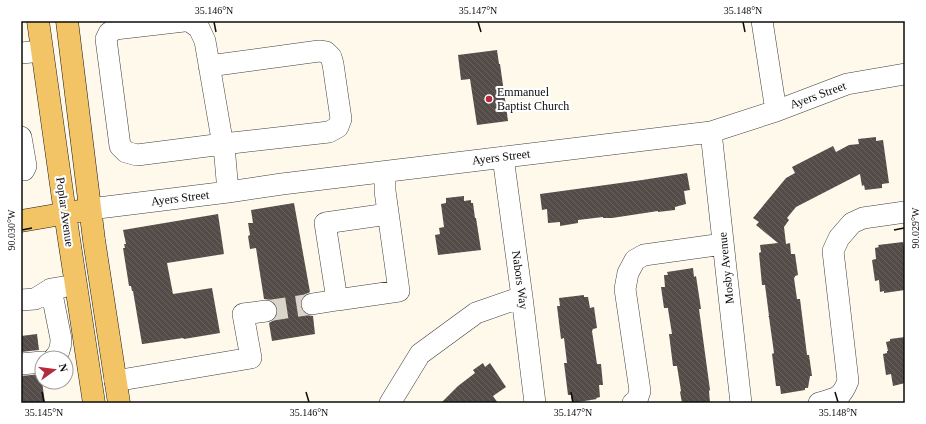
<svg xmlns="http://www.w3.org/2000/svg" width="926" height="424" font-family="Georgia,serif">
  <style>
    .building { fill: url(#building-back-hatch) }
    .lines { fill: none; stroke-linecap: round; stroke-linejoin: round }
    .minor-tunnel { stroke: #dad5c9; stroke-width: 21; stroke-dasharray: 21 10; stroke-linecap: butt }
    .minor-casing { stroke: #3e3e3e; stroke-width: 22 }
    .major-casing { stroke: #1c1c1c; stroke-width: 23 }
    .minor { stroke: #fff; stroke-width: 21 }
    .major { stroke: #f3c466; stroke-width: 22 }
    .ticks { fill: none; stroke: #0b0b0b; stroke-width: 1.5 }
    .poi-dot { fill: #b52a3d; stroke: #fff; stroke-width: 1.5 }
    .labels { text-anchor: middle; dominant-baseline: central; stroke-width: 4; stroke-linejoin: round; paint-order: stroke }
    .poi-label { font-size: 12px; fill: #0b0b0b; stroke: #fff; text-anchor: start }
    .street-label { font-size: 12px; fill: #0b0b0b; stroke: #fff }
    .neatline { fill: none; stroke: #0b0b0b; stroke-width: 1.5 }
    .ticks-label { font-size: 10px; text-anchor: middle; fill: #0b0b0b }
  </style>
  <defs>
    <pattern id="building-back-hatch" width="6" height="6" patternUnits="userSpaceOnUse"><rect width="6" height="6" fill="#534c48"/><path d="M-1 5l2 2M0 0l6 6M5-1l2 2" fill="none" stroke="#67615e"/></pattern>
  </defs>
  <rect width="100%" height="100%" fill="#fef9eb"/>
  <!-- building -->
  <path class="building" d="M497,50l2,14h1l8,57 -31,4 -7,-46 -9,1 -3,-25z
    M876,137v4l7,-1 6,43 -7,1v4l-17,2 -1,-5 -2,1 -2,-12 -64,33 -9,11 2,2 -5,7 2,17 4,-1 1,11h4l3,21 -3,1v1l-1,1 3,21h3l7,56h2l3,21h-2l-2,12h-3v2l-24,4 -1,-8h-4l-4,-32 2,-1 -5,-36h-1l1,-1 -4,-31h-3l-3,-32 2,-1 -1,-7 18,-2 -22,-18 3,-3 -6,-4 33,-40 9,-5 -3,-6 41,-21 3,6 13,-7 10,-1 -1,-5z
    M687,173l3,17 -6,1 2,13 -11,3v3l-17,2v-1l-46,7h-9v-1l-25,3v3l-18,3v-4l-12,1 -1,-14 -5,1 -2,-16 102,-14z
    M464,196v5l7,-1v3h2l2,15h1l5,32 -43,5 -3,-20 5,-1 -1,-6 5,-1 -3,-23 5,-1v-5z
    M294,203l16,89 -6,3 -3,4 -1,7 3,6 4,3 6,1 2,18 -43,7 -3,-18 5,-3 3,-4 1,-7 -3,-6 -4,-3 -7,-1 -8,-51 -6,1 -2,-13 2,-1 -2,-12h5l-2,-13z
    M218,214l6,40 -57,9 6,31 39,-6 8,45 -36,6 -1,-1 -40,6h-1l-9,-53h-1l-1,-5h-2l-6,-38h2l-1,-4h2l-3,-14z
    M903,242l2,12v36l-21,3v-2l-4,1 -1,-12 -4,1 -3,-21 4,-1 -1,-11 4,-1 -1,-2z
    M693,268l1,9 2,-1 5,33h-2l11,81 -1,1 1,12h-28l-2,-11 1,-1 -4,-25h-4l-4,-32h3l-4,-25v-1h-4l-3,-21h4l-1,-12h4l-1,-3z
    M584,295v2h4l2,11 4,-1 3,21 -4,1 -1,2 5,33h4l2,21h-4l1,12 -4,1 1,1 -25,4 -1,-8h-3l-4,-32h3l-3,-25 -3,1 -4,-33h3l-1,-8z
    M37,334l2,16 -18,2v-16z
    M905,337v46l-12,3 -2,-12 -5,1 -3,-21 4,-1v-2h1l-2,-9 4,-1v-2z
    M483,363l2,4 5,-4 16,24 -13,9 5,7h-57l17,-17 17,-13 -2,-3z
    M41,374l4,29h-24v-27z"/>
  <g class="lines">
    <!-- minor-tunnel -->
    <path class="minor-tunnel" d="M266,311l46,-7"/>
    <defs>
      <path id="minor" d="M184,21l-69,8 -6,4 -3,6 14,107 6,6 11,3 86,-11 106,-12 9,-5 3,-8 -8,-55 -2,-7 -5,-5 -7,-1 -110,15
        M189,21l10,7 6,13 20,116 3,35
        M762,21l14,90
        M21,53l21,-2
        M711,132l15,137 15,134
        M21,137l5,29 -2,4h-3
        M503,157l19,140 13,106
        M385,172v19l14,100 -62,9 -12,-77 63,-9
        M90,209l138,-17 54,-8 429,-52 65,-21 71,-27 58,-10
        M51,289l10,50c0,7 -1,14 -7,19
        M21,300l14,-1 16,-10 12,-2
        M312,304l25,-4
        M21,364l21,-2
        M115,381l136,-23 -8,-44 23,-3
        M390,403l30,-49 56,-41 46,-16
        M633,403l4,-3 3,-9 -15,-102 3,-16 7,-13 9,-5 79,-11
        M819,403c17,-5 22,-4 29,-22l-15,-130 6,-13 13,-15 11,-5 42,-6"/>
      <path id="major" d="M38,21l27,192 29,190
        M67,21l27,219 25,163
        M21,221l58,-10"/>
    </defs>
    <!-- minor casing -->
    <use href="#minor" class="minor-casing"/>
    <!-- major casing -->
    <use href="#major" class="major-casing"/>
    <!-- minor -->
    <use href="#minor" class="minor"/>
    <!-- major -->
    <use href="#major" class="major"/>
  </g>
  <!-- ticks -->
  <path class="ticks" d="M214,22l2,10M478,22l3,10M743,22l2,10M22,230l10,-2M894,230l10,-2M42,392l2,10M306,392l3,10M571,392l2,10M835,392l3,10"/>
  <!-- markers -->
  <circle class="poi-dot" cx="489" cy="99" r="4"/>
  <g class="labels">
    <!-- poi labels -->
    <g class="poi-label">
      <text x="497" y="92">Emmanuel<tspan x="497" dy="14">Baptist Church</tspan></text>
    </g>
    <!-- street labels -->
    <g class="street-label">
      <text transform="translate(818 95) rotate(-20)">Ayers Street</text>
      <text transform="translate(501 157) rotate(-7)">Ayers Street</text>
      <text transform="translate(180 198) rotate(-7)">Ayers Street</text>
      <text transform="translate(65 212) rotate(82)">Poplar Avenue</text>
      <text transform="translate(726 268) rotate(-96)">Mosby Avenue</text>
      <text transform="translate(520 280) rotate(82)">Nabors Way</text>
    </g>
  </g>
  <!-- border -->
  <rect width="926" height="424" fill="none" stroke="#ffffff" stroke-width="44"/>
  <!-- north arrow -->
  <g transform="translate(54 370) rotate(76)"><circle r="19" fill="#ffffff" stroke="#9d9d9d"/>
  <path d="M0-3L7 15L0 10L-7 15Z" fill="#b52a3d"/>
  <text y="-6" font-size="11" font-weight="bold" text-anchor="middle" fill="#0b0b0b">N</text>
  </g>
  <rect x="22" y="22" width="882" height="380" class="neatline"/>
  <g class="ticks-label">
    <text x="214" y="14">35.146°N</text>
    <text x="478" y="14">35.147°N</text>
    <text x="743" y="14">35.148°N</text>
    <text transform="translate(915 228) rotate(-90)" y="4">90.029°W</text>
    <text transform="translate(11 230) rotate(-90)" y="4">90.030°W</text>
    <text x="44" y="416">35.145°N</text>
    <text x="309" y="416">35.146°N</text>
    <text x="573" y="416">35.147°N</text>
    <text x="838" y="416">35.148°N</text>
  </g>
</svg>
